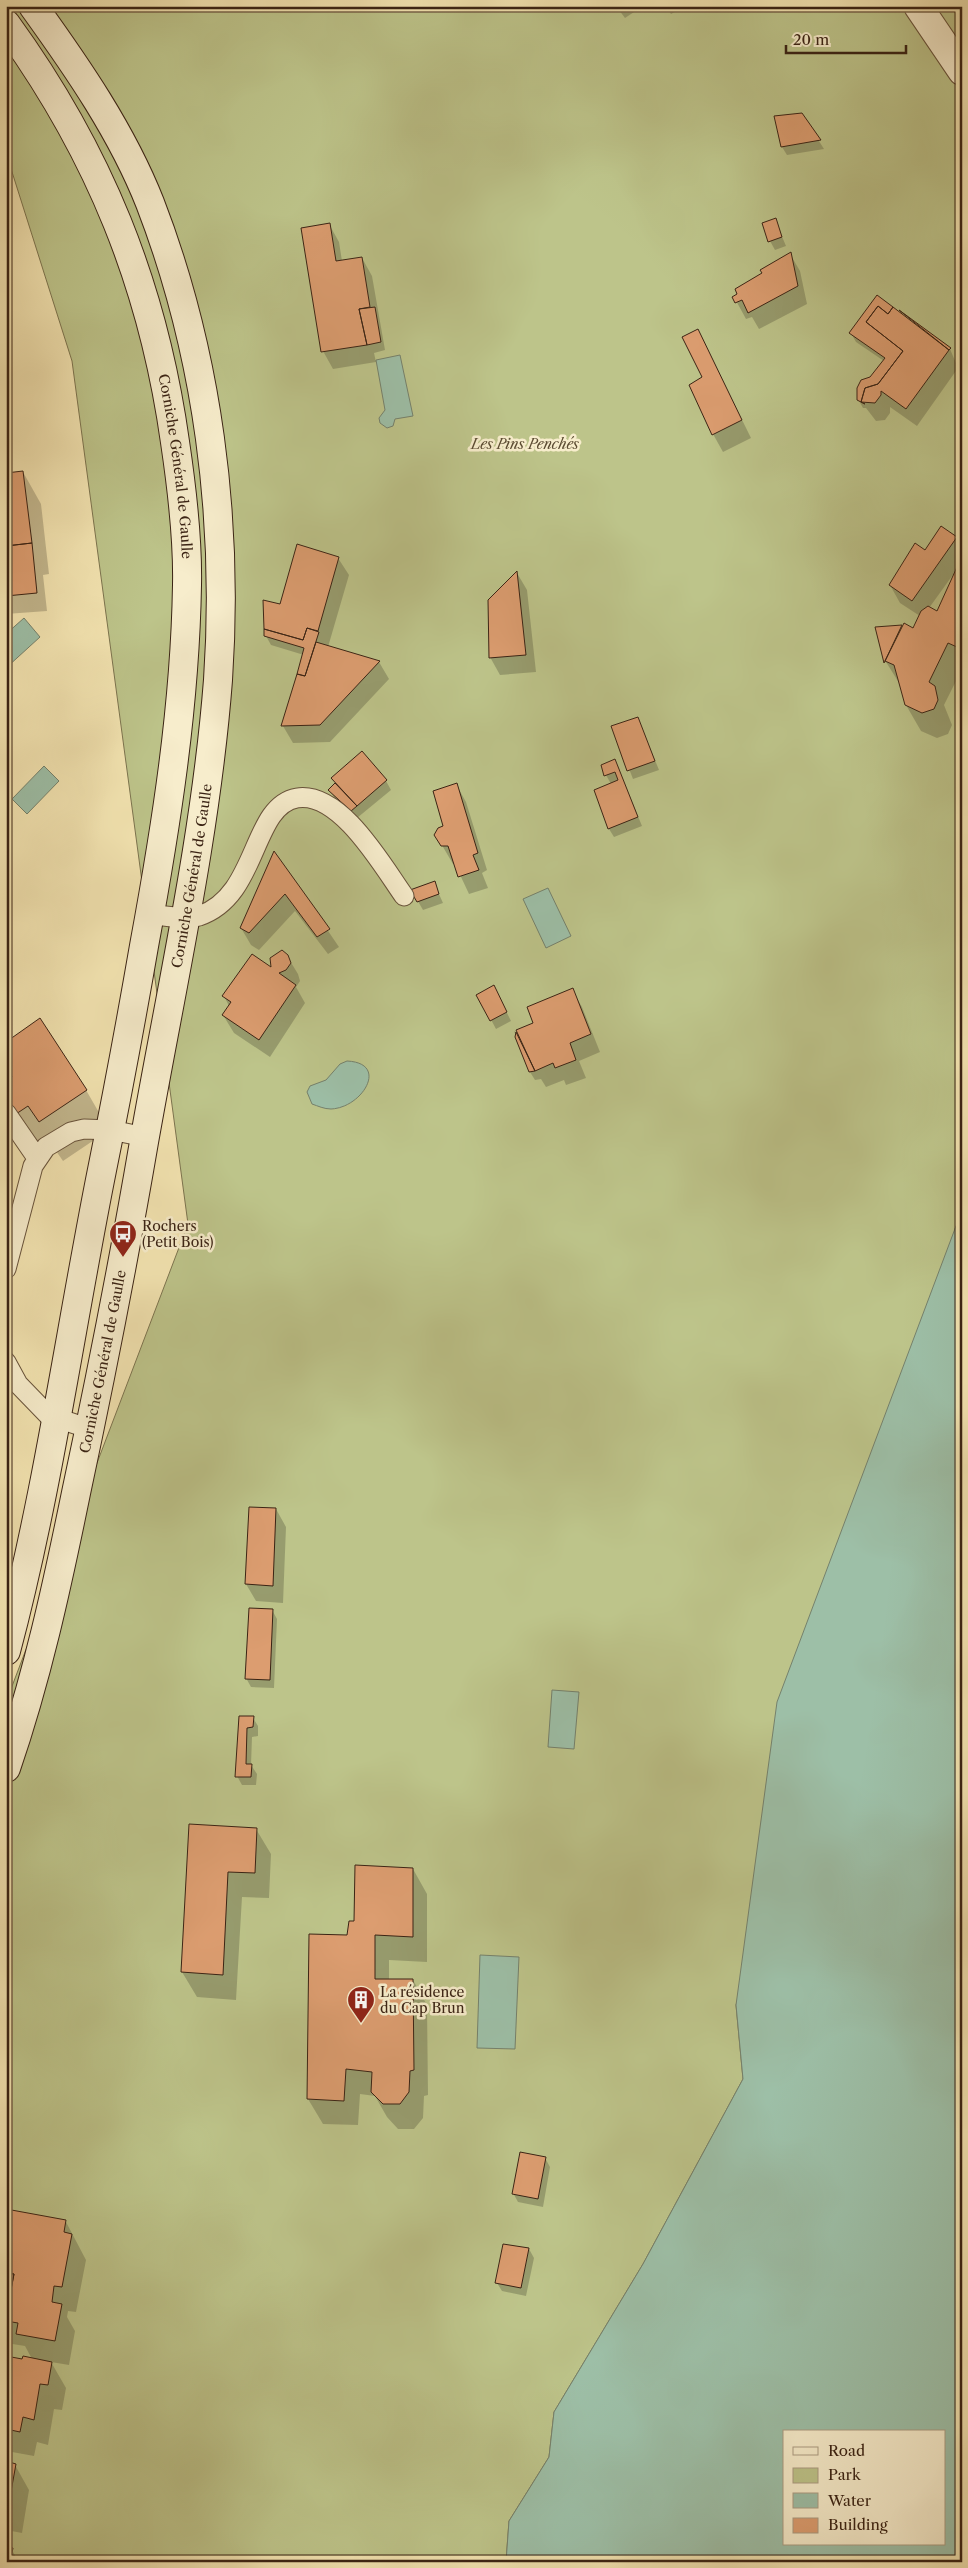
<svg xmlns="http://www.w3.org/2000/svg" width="968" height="2568" font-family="'Libre Caslon Text',serif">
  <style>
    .green { fill: #bdc48a; stroke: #7c744f }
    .water { fill: #9dbfa7; stroke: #75816c; fill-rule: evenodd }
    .shadow { fill: #0003; fill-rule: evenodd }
    .building { fill: #dc9d70; stroke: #3a2314 }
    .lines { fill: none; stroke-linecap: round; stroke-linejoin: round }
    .service-casing { stroke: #68533b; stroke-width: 21 }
    .minor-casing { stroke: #68533b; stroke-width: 30 }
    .secondary-casing { stroke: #3a2314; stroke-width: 30 }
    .service { stroke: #f7edcc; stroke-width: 19 }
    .minor { stroke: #f7edcc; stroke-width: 28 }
    .secondary { stroke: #f7edcc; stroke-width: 28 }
    .labels { text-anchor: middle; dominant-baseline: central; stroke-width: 5; stroke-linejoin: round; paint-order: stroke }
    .park-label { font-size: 14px; font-style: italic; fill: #5b4b32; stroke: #f7edcc }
    .street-label { font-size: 14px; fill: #3a2314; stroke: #f7edcc }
    .poi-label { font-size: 14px; fill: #3a2314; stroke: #f7edcc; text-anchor: start }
  </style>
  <rect width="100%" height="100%" fill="#f3e4b1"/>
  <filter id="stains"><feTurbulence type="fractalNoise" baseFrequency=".004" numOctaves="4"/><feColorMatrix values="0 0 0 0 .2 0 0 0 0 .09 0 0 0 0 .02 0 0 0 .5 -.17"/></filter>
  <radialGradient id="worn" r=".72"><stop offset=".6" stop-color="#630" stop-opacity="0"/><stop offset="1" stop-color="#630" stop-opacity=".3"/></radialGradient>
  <!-- green -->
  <path class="green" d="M6,6h956v1212l-6,8 -220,779 7,74 -100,185 -89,148 -5,45 -40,64 -3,41h-500v-860l182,-478 -116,-863 -66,-208z"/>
  <!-- water -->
  <path class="water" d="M400,355l13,61 -18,3 -2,7 -6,2 -7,-5 -1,-5 6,-8 -9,-50z
    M24,618l16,19 -34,31v-34z
    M44,766l15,15 -32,33 -15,-15z
    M548,888l23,48 -25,12 -23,-49z
    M347,1061c43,2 15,47 -16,48 -7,0 -13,-3 -19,-5l-5,-12 3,-6 16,-6 14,-16z
    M962,1218v1344h-456l3,-41 40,-64 5,-45 89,-148 100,-185 -7,-74 41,-303 179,-476zM784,2432h160v112h-160z
    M552,1690l27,2 -5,57 -26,-2z
    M480,1955l39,2 -4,92 -38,-1z"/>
  <!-- shadow -->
  <path class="shadow" d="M616,6h27l-18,12z
    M666,6h19l-14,8z
    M802,114l22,35 -37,6 -5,-8z
    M775,220l11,26 -11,4 -5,-9z
    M329,224l10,18 3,19 20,-3 10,18 13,74 -11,3 2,9 -43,7 -10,-18z
    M790,254l10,17 7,33 -48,25 -7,-12 -6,2 -12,-22z
    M698,331l53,107 -28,14 -10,-18z
    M851,333l85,6 14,10 8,19 -41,58 -27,-19v6l-5,7 -9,1 -10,-13h-3l-5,-9 26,-38 -28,-19z
    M23,472l18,32 8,70 -6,1 4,36 -41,3v-140z
    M956,538l6,10v121l-18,36 8,20 -4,9 -11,4 -16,-7 -15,-26 -5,-19 -15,-24 -9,-34 25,-2 12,4 6,-14 -20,-13 -10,-18 35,-34zM955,572l-17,40 -9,-4z
    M338,558l11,17 -21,72 51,15 10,17 -59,63 -37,1 -10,-17 21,-71 -33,-10 -5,-9 14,-30z
    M517,573l10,17 9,82 -36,3 -10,-18z
    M638,719l21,51 -26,9 -20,-52z
    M615,760l27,66 -28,11 -5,-8 2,-45 -5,-9z
    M332,778l54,3 5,9 -34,28 -22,-19 -5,-9 6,-6z
    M456,784l10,18 21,68 -5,3 6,15 -19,6 -14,-30h-2l-17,-29 8,-8z
    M275,853l64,94 -11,7 -33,-43 -36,39 -8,-5 -10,-17z
    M434,883l9,20 -20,7 -11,-19z
    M287,956l11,18 2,7 -4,6 9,16 -35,54 -36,-24 -11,-18 6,-9 -5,-10 49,-26z
    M572,990l10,17 18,45 -21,9 7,17 -20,7 -2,-5 -18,7 -5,-8 -6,1 -5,-8 -16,-41 6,4z
    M478,995h20l13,26 -15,8z
    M86,1090l23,40 -46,31 -11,-16 -12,8 -34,-58z
    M276,1509l10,18 -3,76 -27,-2 -10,-17z
    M272,1610l5,9 -3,69 -23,-1 -5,-9z
    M240,1717l13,1 5,8v10l-6,1 -1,28 6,9 -1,11h-14l-5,-9z
    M190,1826l66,3 15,25 -2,44 -27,-1 -6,103 -39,-3 -15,-25z
    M413,1869l14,25v68l-38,-2v20h24l14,25 1,90 -4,1 -1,22 -9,11h-16l-11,-12 -12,-21 -15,-2 -2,31 -35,-1 -15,-25 2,-164 38,1 7,-13z
    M545,2158l5,9 -7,40 -25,-5 -5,-9z
    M6,2210l60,12 20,38 -10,52 -8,-1 -1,6 8,14 -6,34 -18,-3 15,26 -4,22 -8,-1 -6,36 -11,-3 -3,14 -22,-4 -2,12 5,1 14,25 -7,43 -16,-3v-172l17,3 9,-2 -7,-13 -19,-3 2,-79 -2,-3z
    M529,2249l5,9 -8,38 -24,-5 -5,-8z
    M6,2540l7,12 6,10h-13z"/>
  <!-- building -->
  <path class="building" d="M802,113l19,27 -40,7 -7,-31z
    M776,218l6,19 -14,5 -6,-19z
    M330,223l6,38 26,-4 8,50 -11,2 8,36 -46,7 -20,-124z
    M791,252l7,34 -50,27 -6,-13 -7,3 -3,-6 5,-3 -2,-5 27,-16 -2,-3z
    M877,295l16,12 -5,7 -10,-8 -12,16 37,29 -25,33 -13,4 -4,14 4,2 -8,-4v-12l4,-8 9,-3 15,-19 -36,-25z
    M878,306l10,8 5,-7 56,43 -43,59 -25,-18v4l-6,8 -14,-1 4,-14 13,-4 25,-33 -37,-29z
    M375,307l6,35 -14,3 -8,-36z
    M899,310l52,38 -2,2z
    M698,329l44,91 -30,15 -23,-50 13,-8 -20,-40z
    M23,471l9,72 -26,3v-73z
    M941,526l16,11 -45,64 -23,-16 26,-42 10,7z
    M32,543l5,50 -31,3v-50z
    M297,544l42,13 -21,74 -11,-3 -4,12 -39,-11 -1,-29 17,4z
    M962,556v90l-5,1 -9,-4 -19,39 6,4 3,14 -4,9 -12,4 -17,-8 -11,-40 -9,-4 19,-38 9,5 8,-17 7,-5 9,5z
    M517,571l9,84 -37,3 -1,-58z
    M902,625l-17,36 -1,2 -9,-36z
    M307,628l12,4 -14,44 -8,-2 7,-26 -40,-12v-7l39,11z
    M316,642l64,19 -60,64 -39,1 16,-52 8,2z
    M638,717l17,44 -28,10 -16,-45z
    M362,751l25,29 -30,26 -26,-28z
    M615,759l23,58 -30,12 -14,-39 24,-10 -3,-8 -11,4 -3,-11z
    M335,783l22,23 -6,5 -23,-21z
    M457,783l21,70 -5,2 6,15 -21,7 -10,-31h-7l-7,-11 4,-7 5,-2 -10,-35z
    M274,851l56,78 -13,8 -32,-43 -36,39 -9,-5z
    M435,881l4,13 -22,8 -7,-12z
    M282,950l6,5 3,8 -5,7 -7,3 17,12 -37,55 -37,-25 9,-13 -9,-6 30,-42 19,13 -1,-9z
    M494,985l13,27 -17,9 -14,-26z
    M573,988l18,46 -21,9 6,17 -21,8 -2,-5 -18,8 -19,-41 17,-7 -6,-16z
    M40,1018l47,72 -48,32 -11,-16 -12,8 -10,-17v-15l6,-5 -6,-9v-26z
    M516,1032l19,39 -6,1 -14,-35z
    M249,1507l27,1 -3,78 -28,-2z
    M249,1608l24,1 -3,71 -25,-1z
    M239,1716h15l-1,11 -6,1 -1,36h6l-1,13h-16z
    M189,1824l68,4 -2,45 -27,-1 -5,103 -42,-3z
    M355,1865l58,3v69l-38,-2v44h38l1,91 -4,1 -1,21 -9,12h-17l-12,-12 1,-20 -26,-3 -2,32 -37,-2 2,-165 38,1 2,-14h5z
    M520,2152l26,5 -8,42 -26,-5z
    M6,2209l60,11 -2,12 8,2 -10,53 -8,-1 -2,16 10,2 -7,37 -39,-7 2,-11 -12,-2v-27l4,1 4,-21 -8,-1 3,-18 -3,-1z
    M503,2244l26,4 -8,40 -26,-5z
    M6,2273l8,1 -4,21 -4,-1z
    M6,2356l16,3 1,-3 29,6 -4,23 -8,-1 -6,36 -11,-3 -3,15 -14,-3z
    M6,2461l10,3 -8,44h-2z
    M6,2547l7,1 -3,14h-4z"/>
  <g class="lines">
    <defs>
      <path id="service" d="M150,914c15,2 35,6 49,2 60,-20 52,-110 98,-118 43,-7 85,67 107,98
        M6,1113l31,45
        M6,1269l27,-103 13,-19 25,-15 13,-3 27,1 34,7
        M6,1362l12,22 30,31 42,14"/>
      <path id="minor" d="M918,6l44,65"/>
      <g id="secondary">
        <path id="s1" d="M6,24c93,128 147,261 169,418 7,47 13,96 12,143 -2,122 -21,242 -43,361 -13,75 -27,150 -42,224 -32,160 -54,323 -96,481"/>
        <path id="s2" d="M6,1768c31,-90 51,-182 70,-275 25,-117 48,-234 68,-351 27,-154 62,-306 74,-462 11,-160 -10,-327 -68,-477 -28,-71 -73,-136 -117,-197"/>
      </g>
    </defs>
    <!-- service casing -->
    <use href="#service" class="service-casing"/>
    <!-- minor casing -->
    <use href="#minor" class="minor-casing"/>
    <!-- secondary casing -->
    <use href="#secondary" class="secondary-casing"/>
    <!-- service -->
    <use href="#service" class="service"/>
    <!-- minor -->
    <use href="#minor" class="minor"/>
    <!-- secondary -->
    <use href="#secondary" class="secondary"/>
  </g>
  <!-- icons -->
  <defs>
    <symbol id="bus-pin" viewBox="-11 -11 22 30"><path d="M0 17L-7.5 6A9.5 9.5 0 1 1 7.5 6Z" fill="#8f2418" stroke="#f7edcc"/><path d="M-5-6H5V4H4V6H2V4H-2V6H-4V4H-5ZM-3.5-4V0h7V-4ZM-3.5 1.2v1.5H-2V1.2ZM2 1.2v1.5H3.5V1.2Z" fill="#fff"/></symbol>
    <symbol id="building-pin" viewBox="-11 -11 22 30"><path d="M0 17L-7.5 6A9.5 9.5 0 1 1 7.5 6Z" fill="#8f2418" stroke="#f7edcc"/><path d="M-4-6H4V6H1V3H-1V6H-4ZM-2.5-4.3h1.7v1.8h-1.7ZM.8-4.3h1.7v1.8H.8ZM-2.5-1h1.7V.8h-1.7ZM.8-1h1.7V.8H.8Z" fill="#fff"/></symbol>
  </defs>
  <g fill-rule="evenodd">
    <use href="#bus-pin" x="107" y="1218" width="32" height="43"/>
    <use href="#building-pin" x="345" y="1984" width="32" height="43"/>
  </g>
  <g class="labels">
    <!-- park labels -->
    <g class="park-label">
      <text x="525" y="444">Les Pins Penchés</text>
    </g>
    <!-- street labels -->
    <g class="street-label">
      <text stroke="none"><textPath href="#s1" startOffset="480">Corniche Général de Gaulle</textPath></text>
      <text stroke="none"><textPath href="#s2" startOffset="912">Corniche Général de Gaulle</textPath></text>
      <text stroke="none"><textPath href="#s2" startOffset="418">Corniche Général de Gaulle</textPath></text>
    </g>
    <!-- poi labels -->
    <g class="poi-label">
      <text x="142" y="1226">Rochers<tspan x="142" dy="16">(Petit Bois)</tspan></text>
      <text x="380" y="1992">La résidence<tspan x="380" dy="16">du Cap Brun</tspan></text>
    </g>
  </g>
  <!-- margin -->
  <rect width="968" height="2568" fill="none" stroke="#f3e4b1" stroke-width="25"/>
  <rect x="8" y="8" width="953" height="2553" fill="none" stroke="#3a2314" stroke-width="2.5"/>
  <rect x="12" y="12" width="943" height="2543" fill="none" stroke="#3a2314"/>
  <!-- legend -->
  <rect x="783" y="2430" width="162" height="115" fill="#f7edcc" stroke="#ab9c82"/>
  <rect x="793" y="2447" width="25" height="8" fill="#f7edcc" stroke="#ab9c82"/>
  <text x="828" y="2456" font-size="15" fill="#3a2314">Road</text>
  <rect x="793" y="2468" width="25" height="15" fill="#bdc48a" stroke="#ab9c82"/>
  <text x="828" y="2480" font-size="15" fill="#3a2314">Park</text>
  <rect x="793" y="2493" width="25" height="15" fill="#9dbfa7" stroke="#ab9c82"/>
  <text x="828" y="2506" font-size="15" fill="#3a2314">Water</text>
  <rect x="793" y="2518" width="25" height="15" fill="#dc9d70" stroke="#ab9c82"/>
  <text x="828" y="2530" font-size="15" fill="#3a2314">Building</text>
  <!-- scale -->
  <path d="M786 45v8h120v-8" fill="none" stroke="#3a2314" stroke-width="2.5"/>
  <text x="793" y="45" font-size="15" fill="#3a2314" stroke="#f7edcc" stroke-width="4" paint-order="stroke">20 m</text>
  <rect width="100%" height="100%" filter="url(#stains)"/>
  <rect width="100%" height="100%" fill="url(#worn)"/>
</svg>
